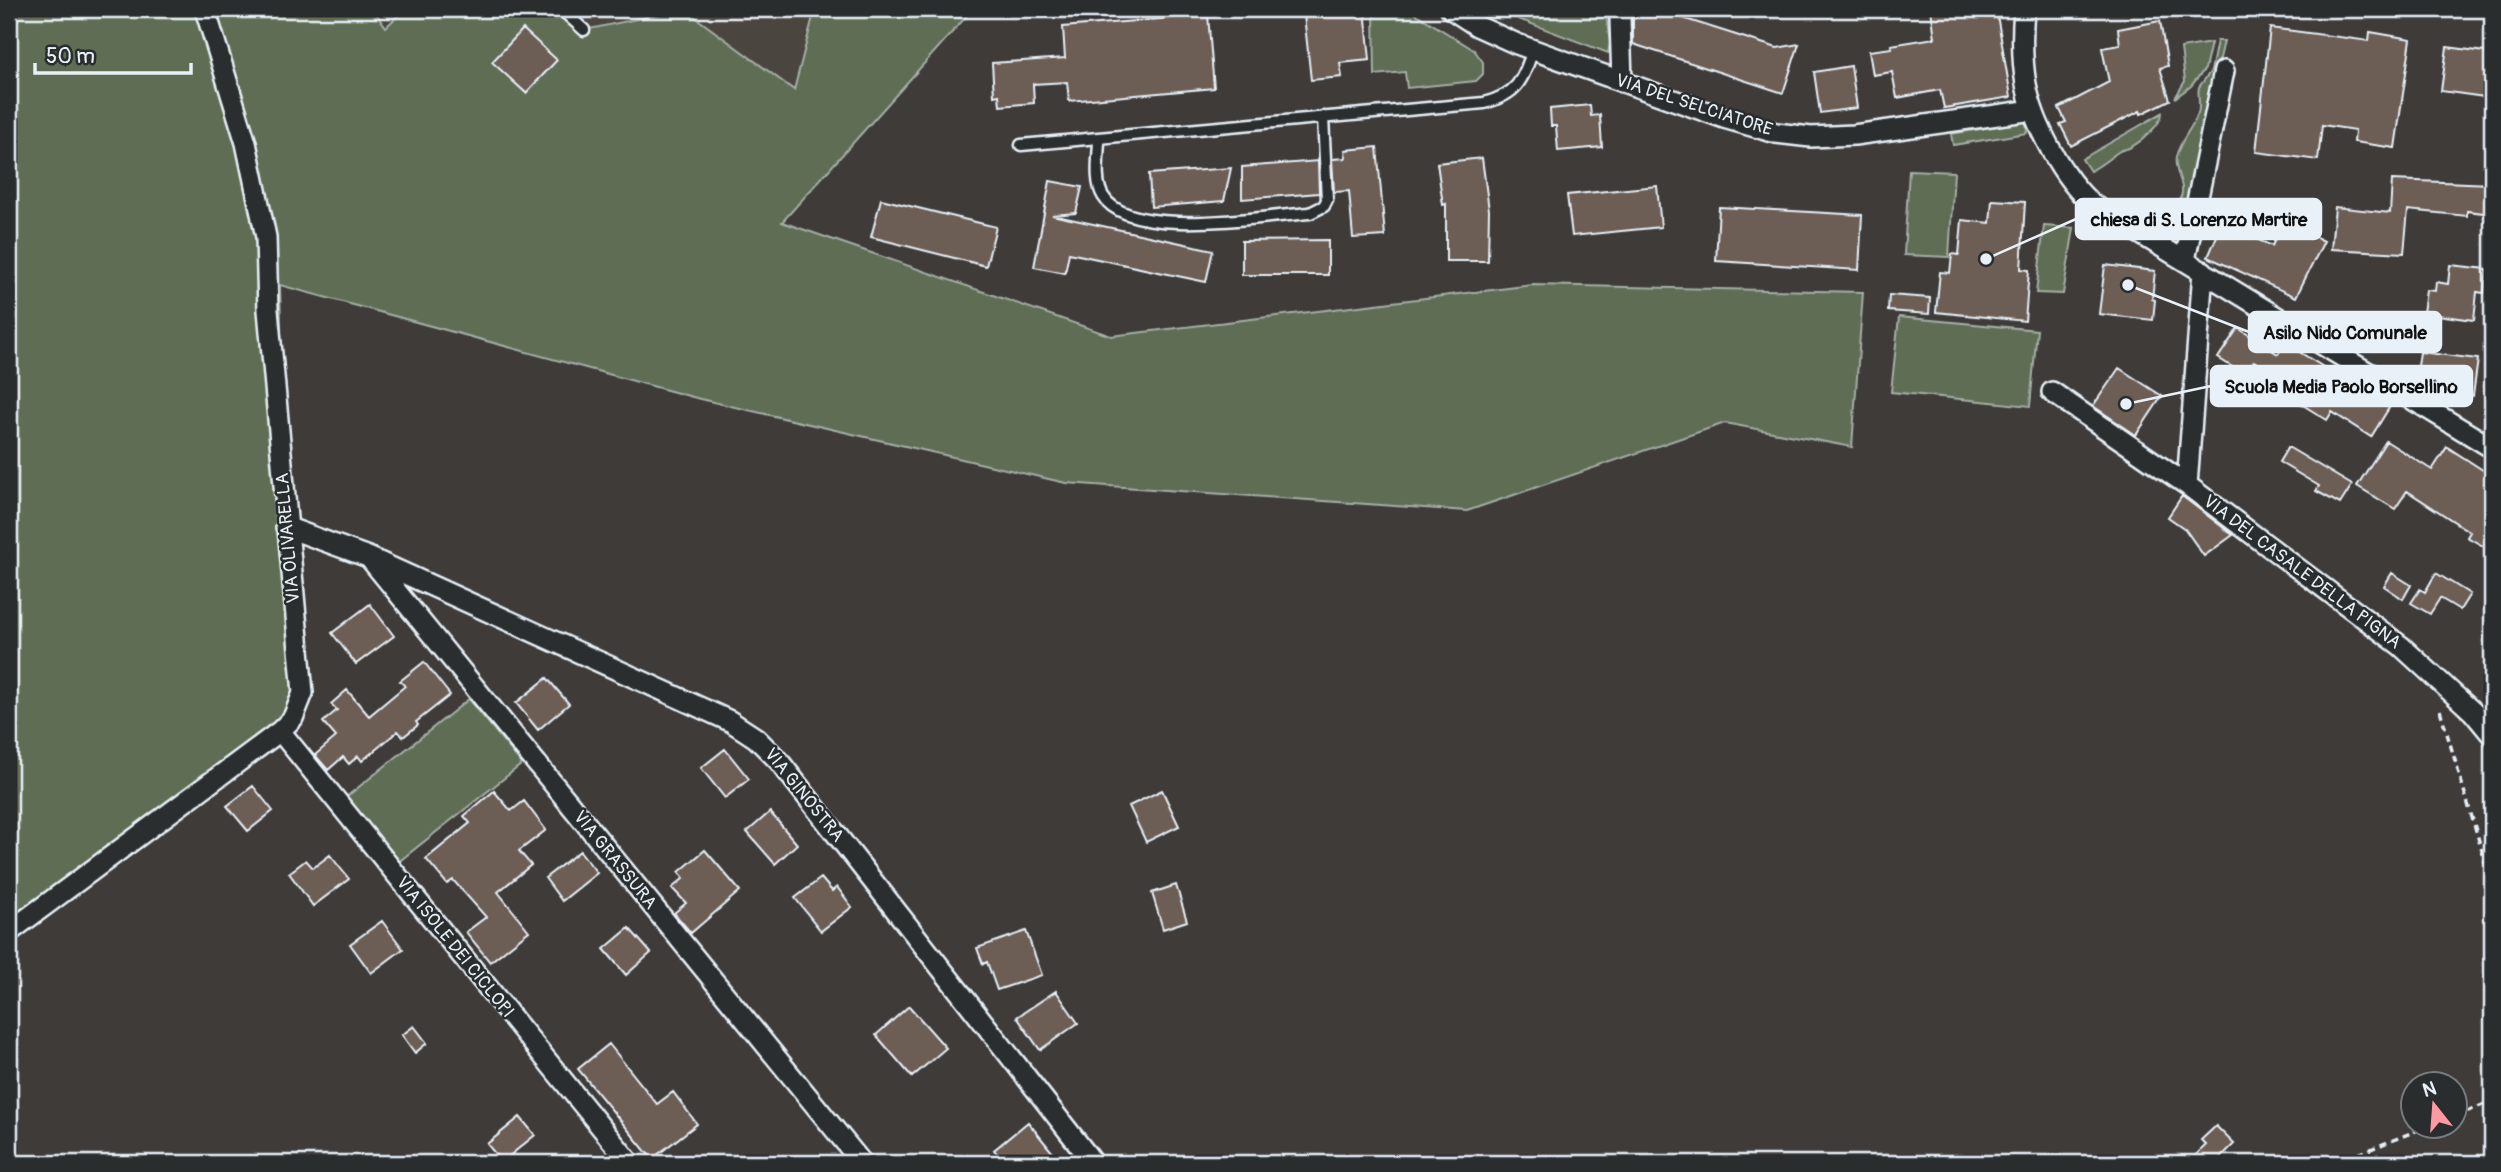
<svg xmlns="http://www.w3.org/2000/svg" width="2501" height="1172" font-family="Pangolin,sans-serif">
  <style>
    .built { fill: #4c4541 }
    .green { fill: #5f6d55; stroke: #a4afa6; stroke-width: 2 }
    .building { fill: #6c5d54; stroke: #e8f1f8; stroke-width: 2 }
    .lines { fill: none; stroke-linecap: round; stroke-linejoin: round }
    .service-casing { stroke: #e8f1f8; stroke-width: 15 }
    .minor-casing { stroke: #e8f1f8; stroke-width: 24 }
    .path { stroke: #e8f1f8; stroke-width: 3.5; stroke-dasharray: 7 5; stroke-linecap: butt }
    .service { stroke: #2a2d2e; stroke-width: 10 }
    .minor { stroke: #2a2d2e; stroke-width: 19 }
    .labels { text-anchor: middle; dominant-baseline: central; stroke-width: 5; stroke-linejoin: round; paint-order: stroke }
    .street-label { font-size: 18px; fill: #e8f1f8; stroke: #2a2d2e }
    .leader { fill: none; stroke: #e8f1f8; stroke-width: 2.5 }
    .callout-dot { fill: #e8f1f8; stroke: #2a2d2e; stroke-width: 2.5 }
    .callout { fill: #e8f1f8; stroke: #e8f1f8; stroke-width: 2.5 }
    .callout-label { font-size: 19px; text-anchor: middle; font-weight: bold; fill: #111 }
  </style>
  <rect width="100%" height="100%" fill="#3e3b39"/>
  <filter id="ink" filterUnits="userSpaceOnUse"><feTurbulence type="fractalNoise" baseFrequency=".0143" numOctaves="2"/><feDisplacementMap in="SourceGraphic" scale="14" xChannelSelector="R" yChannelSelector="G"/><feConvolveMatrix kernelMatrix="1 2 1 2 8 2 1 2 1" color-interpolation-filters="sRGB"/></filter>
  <g filter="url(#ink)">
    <!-- built -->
    <path class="built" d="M373,9h32l-20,18z
      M561,9h121l-98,21z
      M684,9h131l-21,82z"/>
    <!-- green -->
    <path class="green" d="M9,9h364l13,18 19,-18h156l24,21 99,-21 110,81 21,-81h158l-191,213 329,114 422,-51 330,7 -11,155 -127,-24 -258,88 -401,-28 -366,-84 -420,-114 6,242 17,166 -23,38 -271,201z
      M1374,9h34l66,41 9,12v12l-7,7 -69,7 -2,-16 -30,3z
      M1507,9h98l5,34 -2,10 -100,-38z
      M2217,41h7l-45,194 -16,-9c2,-13 17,-20 19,-33 2,-12 -9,-23 -6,-36 4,-17 16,-28 22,-44 3,-8 -1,-17 1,-26l12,-16z
      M2211,43l-6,26 -14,17 -16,12 10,-17 -4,-33z
      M2162,113c0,11 -22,30 -33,35 -5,2 -7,1 -11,4 -10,7 -17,14 -28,19l-8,-12z
      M2026,121l1,12 -74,12 -2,-11z
      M1909,170l45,2 -5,85 -45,-2z
      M2044,226l30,2 -11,66 -27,-1z
      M1899,317l138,13 -7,76 -139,-14z
      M469,699l53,65 -125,99 -52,-65z"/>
    <!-- building -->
    <path class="building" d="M1365,9l5,51 -30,3 2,14 -31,3 -7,-65z
      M1644,9h10l123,39 22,-4 -16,49 -150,-49v-25z
      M1931,9h65l15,88 -67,11 -4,-18 -43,8 -5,-26 -19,3 -4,-24 23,-3 -1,-3 44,-7z
      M1208,15l6,73 -145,13 -2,-19 -34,2 1,19 -34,3 -1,-11 -5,1 -2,-33 73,-5 -2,-31z
      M2160,21l8,45 -8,2 10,32 -29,14 -1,-3 -69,35 -11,-22 6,-2 -7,-14 50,-26 -7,-34 18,-3 -2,-16z
      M2270,28l99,13 1,-9 41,7 -16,109 -41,-6 1,-12 -33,-5 -4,35 -62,-8z
      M523,29l34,31 -31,33 -34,-31z
      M2447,47l45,6v45l-51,-7z
      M1851,66l6,42 -37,5 -6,-41z
      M1590,105l1,11 9,-1 2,32 -44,4 -2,-25h-5l-1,-17z
      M1377,147l8,89 -32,2 -4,-47 -15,1 -2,-33 14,-1 -1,-8z
      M1482,158l7,52 -1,51h-42v-57l-3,1 -6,-42z
      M1318,161l1,32 -77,6v-32z
      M1231,168l-7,33 -73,6 -2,-33z
      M2392,180l100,4v30l-25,-3v5l-59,-6 -4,43 -73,-4 4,-42 55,6z
      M1050,181l32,6 -6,26 -24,2 161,35 -7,32 -137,-29 -4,20 -31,-6z
      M1657,186l4,41 -89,9 -5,-41z
      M881,199l115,28 -10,39 -115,-29z
      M1992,200l33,2 -4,67 8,1 -4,51 -89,-9 4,-40 10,1 2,-19 7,1 3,-35 28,3z
      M1719,207l143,8 -3,55 -143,-9z
      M2283,221l41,20 -28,56 -88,-40 14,-33 50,22z
      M1328,240v35h-86v-34z
      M2105,265l50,6 -3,28 3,1 -2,20 -54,-6z
      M2450,265l37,4 -3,24 -7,-1 -3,28 -51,-7 3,-23 9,1 1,-9 12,2z
      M1889,295l41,3 -1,16 -41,-3z
      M2238,328l40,26 7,-11 104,65 -18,29 -39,-25 -5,8 -34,-21 6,-10 -45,-28 -9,14 -27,-17z
      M2420,352l58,7 -5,37 -54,-7 -4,-2z
      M2119,368l43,28 -26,39 -43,-29z
      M2386,441l46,29 15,-23 45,29v75l-25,-14 3,-5 -63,-41 -12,18 -38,-23z
      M2288,447l64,38 -12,19 -24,-13 3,-5 -40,-24z
      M2182,496l51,39 -29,21 -19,-27 -17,-12z
      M2392,573l19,12 -8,14 -19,-13z
      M2436,573l34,21 -10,16 -20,-12 -10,16 -19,-11 9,-14 5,3z
      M370,604l24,32 -38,28 -24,-31z
      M424,662l26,33 -34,27 2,3 -15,12 -5,-6 -36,30 -4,-5 -9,8 -6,-7 -15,13 -13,-15 21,-18 -13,-15 14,-12 -6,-6 16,-14 22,26 36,-30 -5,-5z
      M547,678l22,26 -31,26 -22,-27z
      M725,749l24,30 -24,19 -24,-30z
      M253,786l20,25 -25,20 -21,-25z
      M1162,790l17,36 -33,16 -17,-36z
      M494,791l17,20 13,-10 22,29 -27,21 12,14 -33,27 31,39 -39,31 -24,-30 20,-15 -33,-37 -6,4 -21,-25 44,-36 -6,-7z
      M770,812l27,32 -22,20 -28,-32z
      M705,850l35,41 -49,42 -17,-20 12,-10 -14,-15 12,-10 -5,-6z
      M580,851l17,22 -35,28 -17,-23z
      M330,855l19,24 -36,27 -24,-33 17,-13 7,8z
      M821,878l11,13 5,-4 15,20 -31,24 -26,-33z
      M1176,885l11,36 -24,8 -11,-36z
      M382,921l21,28 -32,24 -21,-29z
      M629,928l22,25 -25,22 -22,-26z
      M1026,931l16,44 -45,15 -10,-28 -4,2 -6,-16z
      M1056,991l22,32 -38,27 -23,-33z
      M909,1006l37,42 -34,29 -36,-42z
      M414,1026l13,17 -12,10 -13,-18z
      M609,1044l48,60 16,-12 24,32 -45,35 -74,-90z
      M520,1117l15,18 -33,27 -15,-18z
      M1028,1122l33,41h-56l-11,-13z
      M2216,1126l18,18 -19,19h-27l18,-18 -5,-5z"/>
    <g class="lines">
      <defs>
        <path id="service" d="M561,9l23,21
          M1099,138c0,18 -5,43 4,58 25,44 163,20 207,17l14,-7 3,-6 -4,-83
          M1021,145l463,-42c34,-9 38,-22 49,-53"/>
        <path id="minor" d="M1451,9l26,17 40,18 207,74 52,15 35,4 43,-2 179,-25
          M2024,9c-2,24 -2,52 2,75 7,40 37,95 67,121l399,243
          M1622,82l-2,-63 2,-10
          M2185,260l39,-189
          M2203,271l-16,214 214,161 72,66 19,23
          M2052,392l135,93
          M286,527l82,30 362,164 26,17 23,23 312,399
          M371,560l491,603
          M280,731l350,432
          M9,932l271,-201 13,-13 10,-25 -35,-383 -2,-73 -20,-94 -41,-134"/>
      </defs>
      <!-- service casing -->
      <use href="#service" class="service-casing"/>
      <!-- minor casing -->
      <use href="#minor" class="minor-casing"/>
      <!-- path -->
      <path class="path" d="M2440,710l48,161 4,7
        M2456,1116l36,-15
        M2336,1163l92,-37"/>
      <!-- service -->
      <use href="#service" class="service"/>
      <!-- minor -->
      <use href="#minor" class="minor"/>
    </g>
  </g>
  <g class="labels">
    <!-- street labels -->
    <g class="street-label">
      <text transform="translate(1694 105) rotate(18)">VIA DEL SELCIATORE</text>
      <text transform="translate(288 538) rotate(-95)">VIA OLIVARELLA</text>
      <text transform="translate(2302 572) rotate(37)">VIA DEL CASALE DELLA PIGNA</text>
      <text transform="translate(804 795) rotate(51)">VIA GINOSTRA</text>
      <text transform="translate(615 860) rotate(51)">VIA GRASSURA</text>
      <text transform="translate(455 947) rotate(51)">VIA ISOLE DEI CICLOPI</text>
    </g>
  </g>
  <!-- callouts -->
  <path class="leader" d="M1986 259L2076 219M2128 285L2249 332M2126 404L2211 386"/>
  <g class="callout-dot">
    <circle cx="1986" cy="259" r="7"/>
    <circle cx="2128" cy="285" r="7"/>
    <circle cx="2126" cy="404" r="7"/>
  </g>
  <g class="callout">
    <rect x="2076" y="199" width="245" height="40" rx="7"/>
    <rect x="2249" y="312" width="192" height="40" rx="7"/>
    <rect x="2211" y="366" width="261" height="40" rx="7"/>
  </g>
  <g class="callout-label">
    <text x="2199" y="226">chiesa di S. Lorenzo Martire</text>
    <text x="2345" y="339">Asilo Nido Comunale</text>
    <text x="2341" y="393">Scuola Media Paolo Borsellino</text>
  </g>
  <!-- margin -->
  <rect width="2501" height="1172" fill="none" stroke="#2a2d2e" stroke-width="35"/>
  <rect x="18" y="18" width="2466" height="1137" fill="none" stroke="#e8f1f8" stroke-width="2.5" filter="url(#ink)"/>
  <!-- north arrow -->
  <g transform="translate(2434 1105) rotate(343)"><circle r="33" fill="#2a2d2e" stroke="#767b7f" stroke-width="2"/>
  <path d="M0-5L12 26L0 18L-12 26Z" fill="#ff9aa2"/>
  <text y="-10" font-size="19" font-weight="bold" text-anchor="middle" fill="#e8f1f8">N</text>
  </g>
  <!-- scale -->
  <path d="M35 63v10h156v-10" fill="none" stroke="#e8f1f8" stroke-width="3.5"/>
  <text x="46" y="63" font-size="21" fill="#e8f1f8" stroke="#2a2d2e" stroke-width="5" paint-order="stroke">50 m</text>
</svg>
